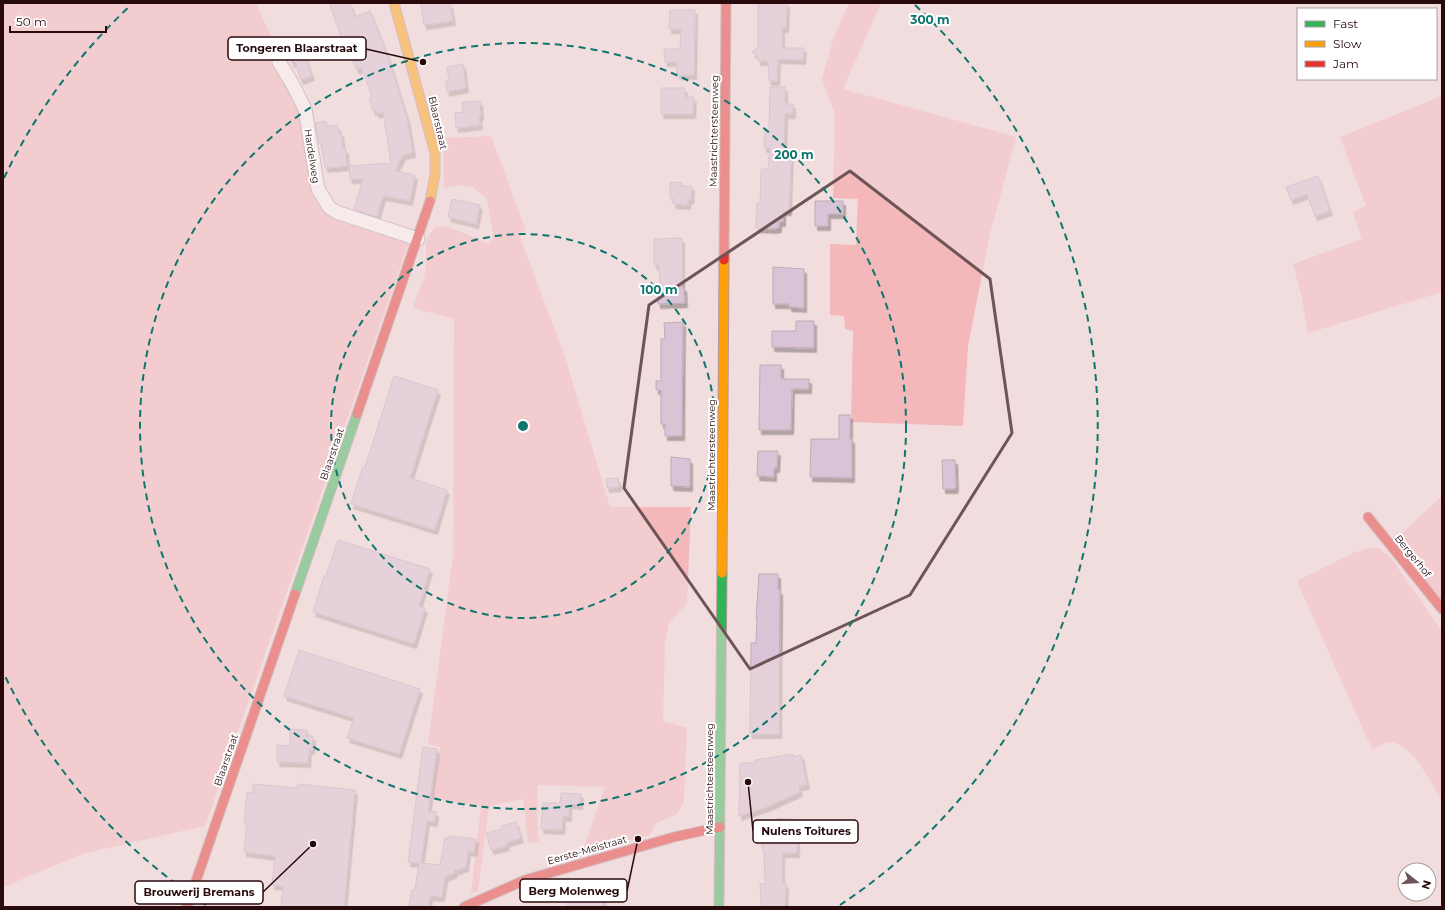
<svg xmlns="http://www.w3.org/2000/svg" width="1445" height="910" font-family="Montserrat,sans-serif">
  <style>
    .green { fill: #f4b8ba }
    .building { fill: #dac3d7; stroke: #bdacb8; filter: url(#shadow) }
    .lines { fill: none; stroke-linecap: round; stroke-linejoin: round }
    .street-casing { stroke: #b1999b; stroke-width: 15 }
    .fast-casing { stroke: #b1999b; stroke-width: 11 }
    .slow-casing { stroke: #b1999b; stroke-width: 11 }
    .jam-casing { stroke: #b1999b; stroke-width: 11 }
    .street { stroke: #fdfafa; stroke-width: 13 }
    .fast { stroke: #30b455; stroke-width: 9 }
    .slow { stroke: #ff9f0a; stroke-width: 9 }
    .jam { stroke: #e5322d; stroke-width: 9 }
    .marked { fill: none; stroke: #6e5456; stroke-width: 3; stroke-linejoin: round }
    .ring { fill: none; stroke: #0f766e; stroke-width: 2; stroke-dasharray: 7 5 }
    .labels { text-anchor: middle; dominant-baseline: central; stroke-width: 4; stroke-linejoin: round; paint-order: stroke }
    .street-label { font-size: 10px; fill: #280a0d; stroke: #fff }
    .centre { fill: #0f766e; stroke: #fff; stroke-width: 2 }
    .ring-label { font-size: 12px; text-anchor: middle; font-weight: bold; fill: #0f766e; stroke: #fff; stroke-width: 4; stroke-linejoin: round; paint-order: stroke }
    .leader { fill: none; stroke: #280a0d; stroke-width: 1.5 }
    .callout-dot { fill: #280a0d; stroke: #fff; stroke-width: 1.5 }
    .callout { fill: #fff; stroke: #280a0d; stroke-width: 1.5 }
    .callout-label { font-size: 11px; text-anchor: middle; font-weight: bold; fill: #280a0d }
  </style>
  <defs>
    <filter id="shadow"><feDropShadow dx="2.5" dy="4.5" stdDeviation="0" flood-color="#0004"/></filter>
  </defs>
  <rect width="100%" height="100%" fill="#f1ddde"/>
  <!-- green -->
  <path class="green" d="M3,3h253l27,60 19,47 7,72 4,14 7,12 7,6 78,26 4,2 -204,584 -120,27 -82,34z
    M849,3h32l-38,86 173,48 -26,97 -22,112 -5,80 -112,-4 2,-91 -8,-2 -1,-13 -14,-1v-71l26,1 2,-46 -25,-1 2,-84 -13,-35 11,-39z
    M1442,96v196l-134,41 -6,-35 -9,-34 69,-25 -9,-27 13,-6 -26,-69z
    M491,136l35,95 -8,1 46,122 46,153h81l-4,96 -18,20 -4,18 -2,80 24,7 -3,74 -7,12 -21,9 -6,12 -68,18 23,-66 -67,-2 -1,31 2,26 -11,1 -5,-44 -34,7 -11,85 -7,3 10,-88 -49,-7 8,-52 -12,-3 25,-189 1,-236 -41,-11c4,-13 11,-27 13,-40 2,-19 -5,-26 10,-41 18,-2 37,12 54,17l3,-10 -6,-35 -14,-12 -15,-2 -14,3 -1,-50z
    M1442,496v107l-44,-61 1,-5 5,-6z
    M1369,548h10l12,10 51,73v170c-10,-16 -30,-59 -52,-59 -5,0 -12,5 -17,7l-7,-13 -69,-155 56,-28z"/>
  <!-- building -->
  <path class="building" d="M329,3h21l5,14 15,-6 18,46 19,61 6,35 -10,2 -8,16 20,4 -5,26 -27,-5 -6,21 -23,-8 9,-30h-13l-1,-13 42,-3 -8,-51 -6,2 -2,-4 -2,1 -4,-13h3l-7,-22 -4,-8 -4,2 -12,-29h-2z
    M421,3h29l3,18 -29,4z
    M758,3h29l-1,25h-4v20h22l-1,12 -25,-1 -1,22h-8l-1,-20h-10v-5l-6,-4 6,-4z
    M670,10h25l-1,65h-17v-13h-12l-1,-13h16l1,-20h-12z
    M299,46l2,6 2,-1 9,25 -11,4 -6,-18 -3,1 -5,-13z
    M463,64l3,24 -19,4 -1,-11 3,-1 -2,-13z
    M770,87h15v17h8v10h-8l-1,39h7l-2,58h-6v11h-4v6l-5,1 -18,-1 1,-25 3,1 1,-35h6l1,-1 2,-20h-6l1,-18h4z
    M661,88h24v9h9l-1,17h-32z
    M480,101l1,15h-2l1,9 -24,3 -1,-15 8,-1 -1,-10z
    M326,121l1,6 10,-2 2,8 2,-1 2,17h3l1,17 -22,2 -4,-25h-2l-4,-20z
    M1318,176l12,35 -15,5 -8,-22 -16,6 -5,-13z
    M670,182l12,1 -1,3h11l-1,14 -3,-1v6l-15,-1 1,-5 -4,-1z
    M452,199l28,6 -4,19 -28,-7z
    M815,201h28v13h-15v12h-13z
    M682,238v49h2l1,16 -27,1 -1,-12h2v-3h1l-1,-24h-5v-26z
    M773,267l31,2v39l-15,-1v-3h-16z
    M796,321h18v27l-42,-1v-16h24z
    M683,322l-1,114h-17v-12h-4v-34h-5v-9h5v-42h4l-1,-16z
    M760,365h21v14h28v10h-17l-1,41h-32z
    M394,376l44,14 -28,88 37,12 -12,40 -84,-26 12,-38 2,1z
    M839,415h11v24h2v39l-42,-1 1,-38h28z
    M758,451h20l-1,17h-3v9l-17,-1z
    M671,457l19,2v28l-19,-1z
    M942,460h13l1,27 -1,2h-12z
    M618,478l1,9 -12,1 -1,-9z
    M338,540l92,29 -11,37 6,2 -11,36 -101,-32 11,-36h2z
    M759,574h19v16h2v8l-1,136h-29l1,-91h5l1,-25h-1z
    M299,650l121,39 -21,65 -52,-16 7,-20 -70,-22z
    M290,729l17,1 -1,6h7l-1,14h-3l-1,13 -31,-1v-17l13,1z
    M423,747l14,2 -9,62 8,1 -1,10 -8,-1 -6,42 19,2 5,-27h3l3,-2 25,3 -2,13 -6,-1 -2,16 -12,4 1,2 -10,4 -3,20 -12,-1 -1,11 -20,-2 3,-15h3l4,-27 -11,-1z
    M793,754v3l8,-2 6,30 -8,1 1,6 -33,15 -28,9 1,-53h15v-3z
    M253,784l44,4 1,-4 57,6 -11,117h-63l2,-21 -11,-1 3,-29 -31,-4 3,-29h-3l3,-31 6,1z
    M561,793l20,1 -1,11 -11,-1v13l-6,-1 -1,14 -21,-1 2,-26h17z
    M778,818l19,2v33h-15v30h4l-1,24h-24l-1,-23h5l-1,-31 -4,-13 1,-10h17z
    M516,822l5,16 -15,5 1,3 -16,4 -5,-17 16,-4 -1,-3z
    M602,891l2,16h-36l-1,-10 17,-1 -1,-4z"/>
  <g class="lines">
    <defs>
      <path id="street" d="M279,62l14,23 12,24 13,80 11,18 7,5 82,27"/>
      <path id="fast" d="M295,594l62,-180
        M719,907l3,-334"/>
      <path id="slow" d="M394,3l41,150v22l-5,26
        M722,573l2,-313"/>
      <path id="jam" d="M724,260l2,-257
        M357,414l73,-213
        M1368,517l74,92
        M187,907l108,-313
        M464,907l61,-27 149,-43 46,-10"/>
    </defs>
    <!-- street casing -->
    <use href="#street" class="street-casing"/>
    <!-- fast casing -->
    <use href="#fast" class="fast-casing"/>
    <!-- slow casing -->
    <use href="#slow" class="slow-casing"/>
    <!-- jam casing -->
    <use href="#jam" class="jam-casing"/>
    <!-- street -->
    <use href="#street" class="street"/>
    <!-- fast -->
    <use href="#fast" class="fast"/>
    <!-- slow -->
    <use href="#slow" class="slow"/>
    <!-- jam -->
    <use href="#jam" class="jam"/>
  </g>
  <!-- marked area -->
  <path d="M0 0H1445V910H0ZM850,171l140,108 22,154 -102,162 -160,74 -126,-181 25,-183z" fill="#f1ddde" fill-opacity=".55" fill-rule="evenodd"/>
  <path class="marked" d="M850,171l140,108 22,154 -102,162 -160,74 -126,-181 25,-183z"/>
  <!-- distance rings -->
  <g class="ring">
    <circle cx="523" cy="426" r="192"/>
    <circle cx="523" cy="426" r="383"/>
    <path d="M206 905A575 575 0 0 1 4 674M4 178A575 575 0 0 1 131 5M915 5A575 575 0 0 1 840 905"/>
  </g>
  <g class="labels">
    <!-- street labels -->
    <g class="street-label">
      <text transform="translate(438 123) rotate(77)">Blaarstraat</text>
      <text transform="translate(714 131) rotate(-89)">Maastrichtersteenweg</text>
      <text transform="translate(312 156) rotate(81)">Hardelweg</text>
      <text transform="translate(332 454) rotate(-71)">Blaarstraat</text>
      <text transform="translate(711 455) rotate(-90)">Maastrichtersteenweg</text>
      <text transform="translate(1413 556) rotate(51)">Bergerhof</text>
      <text transform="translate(226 760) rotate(-71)">Blaarstraat</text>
      <text transform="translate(709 779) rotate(-90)">Maastrichtersteenweg</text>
      <text transform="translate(587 850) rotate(-16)">Eerste-Meistraat</text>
    </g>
  </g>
  <circle cx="523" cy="426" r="6" class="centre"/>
  <g class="ring-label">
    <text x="930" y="24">300 m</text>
    <text x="794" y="159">200 m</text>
    <text x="659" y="294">100 m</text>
  </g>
  <!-- callouts -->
  <path class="leader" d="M423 62L366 49M748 782L753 831M638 839L627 891M313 844L263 892"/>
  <g class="callout-dot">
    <circle cx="423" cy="62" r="4"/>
    <circle cx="748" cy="782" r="4"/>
    <circle cx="638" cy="839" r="4"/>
    <circle cx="313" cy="844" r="4"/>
  </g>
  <g class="callout">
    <rect x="228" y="37" width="138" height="23" rx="4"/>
    <rect x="753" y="820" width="105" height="23" rx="4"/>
    <rect x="520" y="879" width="107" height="23" rx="4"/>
    <rect x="135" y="881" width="128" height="23" rx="4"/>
  </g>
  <g class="callout-label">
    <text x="297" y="52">Tongeren Blaarstraat</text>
    <text x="806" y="835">Nulens Toitures</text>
    <text x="574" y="895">Berg Molenweg</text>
    <text x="199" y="896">Brouwerij Bremans</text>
  </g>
  <!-- border -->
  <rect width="1445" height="910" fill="none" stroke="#280a0d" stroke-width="8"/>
  <!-- legend -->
  <rect x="1297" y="8" width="140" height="72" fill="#ffffff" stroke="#a99d9e"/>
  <rect x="1305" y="21" width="20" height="6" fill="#30b455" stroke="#a99d9e"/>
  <text x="1333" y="28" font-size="12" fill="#280a0d">Fast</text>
  <rect x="1305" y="41" width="20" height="6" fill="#ff9f0a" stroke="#a99d9e"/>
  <text x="1333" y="48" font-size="12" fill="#280a0d">Slow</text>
  <rect x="1305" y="61" width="20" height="6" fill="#e5322d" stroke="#a99d9e"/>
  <text x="1333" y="68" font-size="12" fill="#280a0d">Jam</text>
  <!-- north arrow -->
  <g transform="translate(1417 882) rotate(107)"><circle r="19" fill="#ffffff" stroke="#a99d9e"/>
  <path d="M0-3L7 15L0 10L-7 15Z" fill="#6e5456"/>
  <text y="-6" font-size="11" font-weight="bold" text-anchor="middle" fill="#280a0d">N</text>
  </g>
  <!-- scale -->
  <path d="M10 26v6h96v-6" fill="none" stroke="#280a0d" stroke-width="2"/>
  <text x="16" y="26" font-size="12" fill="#280a0d" stroke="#ffffff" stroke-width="3" paint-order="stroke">50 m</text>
</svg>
